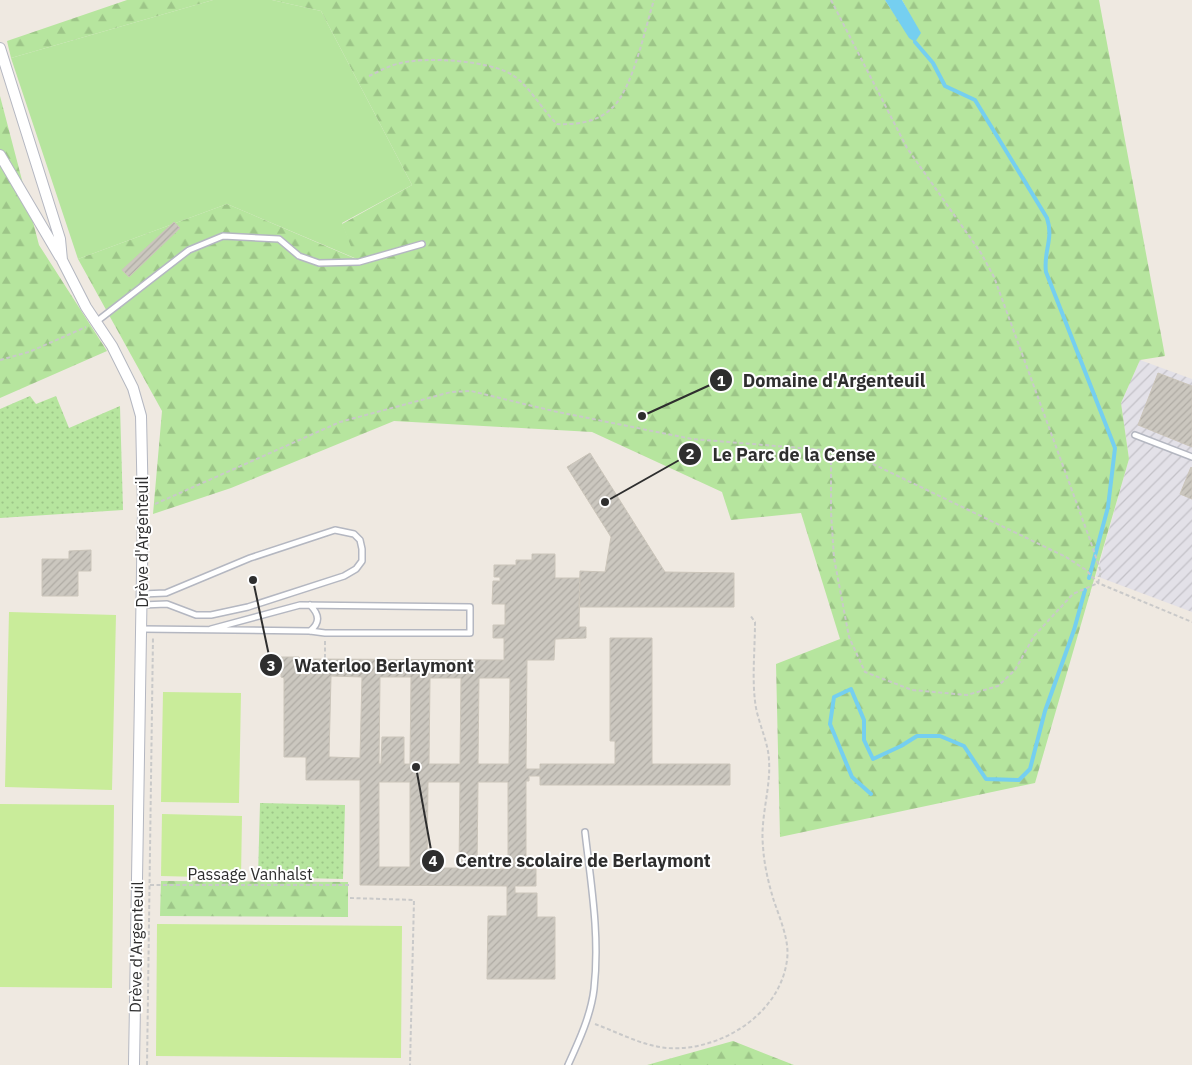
<svg xmlns="http://www.w3.org/2000/svg" width="1192" height="1065" font-family="'IBM Plex Sans',sans-serif">
  <style>
    .industrial { fill: url(#industrial-furrows) }
    .grass { fill: #b6e59e }
    .forest { fill: url(#forest-firs) }
    .park { fill: url(#park-dots) }
    .pitch { fill: #c9ec9a }
    .water { fill: #75cff0 }
    .lines { fill: none; stroke-linecap: round; stroke-linejoin: round }
    .stream { stroke: #75cff0; stroke-width: 4 }
    .building { fill: url(#building-hatch); stroke: #cbc5ba; fill-rule: evenodd }
    .service-casing { stroke: #b4b7c1; stroke-width: 8 }
    .minor-casing { stroke: #b4b7c1; stroke-width: 12 }
    .path { stroke: #c9c9c9; stroke-width: 2; stroke-dasharray: 4 2.5; stroke-linecap: butt }
    .service { stroke: #fff; stroke-width: 5 }
    .minor { stroke: #fff; stroke-width: 10 }
    .labels { text-anchor: middle; dominant-baseline: central; stroke-width: 4; stroke-linejoin: round; paint-order: stroke }
    .street-label { font-size: 16px; fill: #2e2e2e; stroke: #fff }
    .leader { fill: none; stroke: #2e2e2e; stroke-width: 2 }
    .callout-dot { fill: #2e2e2e; stroke: #fff; stroke-width: 2 }
    .mark-label { font-size: 15px; text-anchor: middle; font-weight: bold; fill: #fff }
    .callout-label { font-size: 18px; text-anchor: middle; font-weight: bold; fill: #2e2e2e; stroke: #fff; stroke-width: 4; stroke-linejoin: round; paint-order: stroke }
  </style>
  <defs>
    <pattern id="industrial-furrows" width="10" height="10" patternUnits="userSpaceOnUse" patternTransform="scale(1.25)"><rect width="10" height="10" fill="#e3e1e8"/><path d="M-1 1l2-2M0 10L10 0M9 11l2-2" fill="none" stroke="#c3c1c7"/></pattern>
    <pattern id="forest-firs" width="22" height="20" patternUnits="userSpaceOnUse" patternTransform="scale(1.25)"><rect width="22" height="20" fill="#b6e59e"/><path d="M5 1l3.5 6h-7zM16 11l3.5 6h-7z" fill="#9dc588"/></pattern>
    <pattern id="park-dots" width="8" height="8" patternUnits="userSpaceOnUse" patternTransform="scale(1.25)"><rect width="8" height="8" fill="#b6e59e"/><path d="M2 2h.1M6 6h.1" fill="none" stroke="#9dc588" stroke-width="1.8" stroke-linecap="round"/></pattern>
    <pattern id="building-hatch" width="6" height="6" patternUnits="userSpaceOnUse" patternTransform="scale(1.25)"><rect width="6" height="6" fill="#cbc7bf"/><path d="M-1 1l2-2M0 6l6-6M5 7l2-2" fill="none" stroke="#afaba4"/></pattern>
  </defs>
  <rect width="100%" height="100%" fill="#efe9e1"/>
  <!-- industrial -->
  <path class="industrial" d="M1140,360l52,19v233l-96,-36 33,-117 -8,-56z"/>
  <!-- grass -->
  <path class="grass" d="M213,0h59l49,11 91,174 -70,38 15,36 -130,-55 -149,55 -67,-201z"/>
  <!-- forest -->
  <path class="forest" d="M127,0h86l-202,58 -4,-17z
    M272,0h613l10,15h15l-8,-15h197l66,356 -25,4 -19,43 8,56 -94,324 -255,54 -4,-173 64,-25 -39,-126 -70,7 -9,-28 -130,-60 -198,-11 -163,67 -78,26 9,-103 -84,-152 149,-55 129,55 -14,-35 70,-39 -91,-174z
    M0,96l39,149 68,106 -107,47z
    M161,881l187,1v35l-188,-1z
    M733,1041l61,24h-147z"/>
  <!-- park -->
  <path class="park" d="M30,396l6,8 20,-8 13,32 51,-22 3,104 -123,8v-109z
    M260,803l85,2 -2,74 -85,-2z"/>
  <!-- pitch -->
  <path class="pitch" d="M9,612l107,3 -4,175 -107,-3z
    M163,692l78,1 -2,110 -78,-1z
    M0,804l114,1 -2,183 -112,-1z
    M162,814l80,2 -1,62 -80,-2z
    M157,924l245,2 -1,132 -245,-2z"/>
  <!-- water -->
  <path class="water" d="M885,0h17l19,33 -6,9 -6,-4z"/>
  <g class="lines">
    <!-- stream -->
    <path class="stream" d="M915,42l18,21 12,23 30,14 72,118c7,21 -4,34 -1,54l69,176 -7,59 -19,71
      M871,794l-19,-17 -22,-53 4,-27 17,-8 13,31v20l9,19 28,-13 16,-10h23l24,10 22,33 33,1 11,-11 15,-58 29,-81 11,-40"/>
  </g>
  <!-- building -->
  <path class="building" d="M174,222l6,6 -51,49 -7,-7z
    M1158,373l34,13v61l-54,-22z
    M590,453l75,119 69,1v34h-155l1,-36 25,1 6,-35 -44,-70z
    M1191,467l1,1v31l-12,-5z
    M91,550v21h-13v25h-36v-37h27v-8z
    M532,554h23v24h25l-1,49h7v11l-31,1 -1,21h-27l-1,109h14v-5h75v-23h-5v-103h42v126h78v21h-190v-9h-11v5h-3v88h10v17h-21v7h22v24h18v62h-68l1,-63h19v-30l-147,-1v-105h-54v-23h-22v-79l-3,-1v-20h18v17l9,1v-16l196,1v-22h-11v-13h12v-21h-13l1,-23h7v-4h-6v-12h22v-5h16zM331,676l31,1 -2,81 -31,-1zM380,677h31l-1,87h-6v-27h-22l-1,27h-2zM430,678h31l-1,86h-31zM479,678h31l-1,86h-31zM379,782h31v85h-31zM428,782h32l-1,86h-32zM478,782h30v87h-31z"/>
  <g class="lines">
    <defs>
      <path id="service" d="M96,322l93,-72 34,-14 56,3 20,17 20,7 40,-1 63,-18
        M1135,435l57,22
        M142,605l25,-1 29,11h15l37,-8 96,-31 12,-7 6,-8v-12l-2,-9 -6,-6 -19,-4 -85,28 -84,35 -24,1
        M142,629l168,2 15,2h145v-26l-170,-2 -89,24
        M310,631c10,-8 10,-16 0,-26
        M568,1065c11,-24 23,-50 26,-76 6,-53 -3,-105 -9,-157"/>
      <path id="minor" d="M0,48l60,191 2,21 24,47 26,39 21,42 8,28 2,93 -9,556
        M0,155l60,102"/>
    </defs>
    <!-- service casing -->
    <use href="#service" class="service-casing"/>
    <!-- minor casing -->
    <use href="#minor" class="minor-casing"/>
    <!-- path -->
    <path class="path" d="M831,0l76,148 74,105 13,24 95,260 12,35 -3,11 -25,11 -39,42 -19,34 -17,16 -31,9 -55,-5 -47,-18 -16,-35 -15,-79 -3,-46v-62
      M369,76c9,-4 19,-10 28,-12 27,-8 94,-4 117,12 17,12 28,34 43,48 19,1 41,-2 55,-16 21,-19 33,-80 42,-108
      M0,360l29,-8 57,-25
      M155,504l185,-82 111,-30 20,-1 82,20 139,28 156,13 218,105 20,13 12,13 94,39
      M325,641v18
      M150,885h201
      M350,898l64,2 -4,165
      M595,1024c22,8 48,22 72,24 52,4 113,-33 120,-88 3,-20 -8,-43 -14,-62 -5,-17 -9,-34 -10,-52 -3,-28 8,-58 6,-86 -1,-20 -12,-39 -14,-59 -3,-25 0,-53 0,-79l-5,-7
      M147,1065l6,-428"/>
    <!-- service -->
    <use href="#service" class="service"/>
    <!-- minor -->
    <use href="#minor" class="minor"/>
  </g>
  <g class="labels">
    <!-- street labels -->
    <g class="street-label">
      <text transform="translate(142 542) rotate(-90)">Drève d'Argenteuil</text>
      <text x="250" y="874">Passage Vanhalst</text>
      <text transform="translate(136 947) rotate(-89)">Drève d'Argenteuil</text>
    </g>
  </g>
  <!-- callouts -->
  <path class="leader" d="M642 416L721 380M605 502L690 454M253 580L271 665M416 767L433 861"/>
  <g class="callout-dot">
    <circle cx="642" cy="416" r="5"/>
    <circle cx="605" cy="502" r="5"/>
    <circle cx="253" cy="580" r="5"/>
    <circle cx="416" cy="767" r="5"/>
    <circle cx="721" cy="380" r="12"/>
    <circle cx="690" cy="454" r="12"/>
    <circle cx="271" cy="665" r="12"/>
    <circle cx="433" cy="861" r="12"/>
  </g>
  <g class="mark-label">
    <text x="721" y="386">1</text>
    <text x="690" y="459">2</text>
    <text x="271" y="671">3</text>
    <text x="433" y="866">4</text>
  </g>
  <g class="callout-label">
    <text x="834" y="387">Domaine d'Argenteuil</text>
    <text x="794" y="461">Le Parc de la Cense</text>
    <text x="384" y="672">Waterloo Berlaymont</text>
    <text x="583" y="867">Centre scolaire de Berlaymont</text>
  </g>
</svg>
